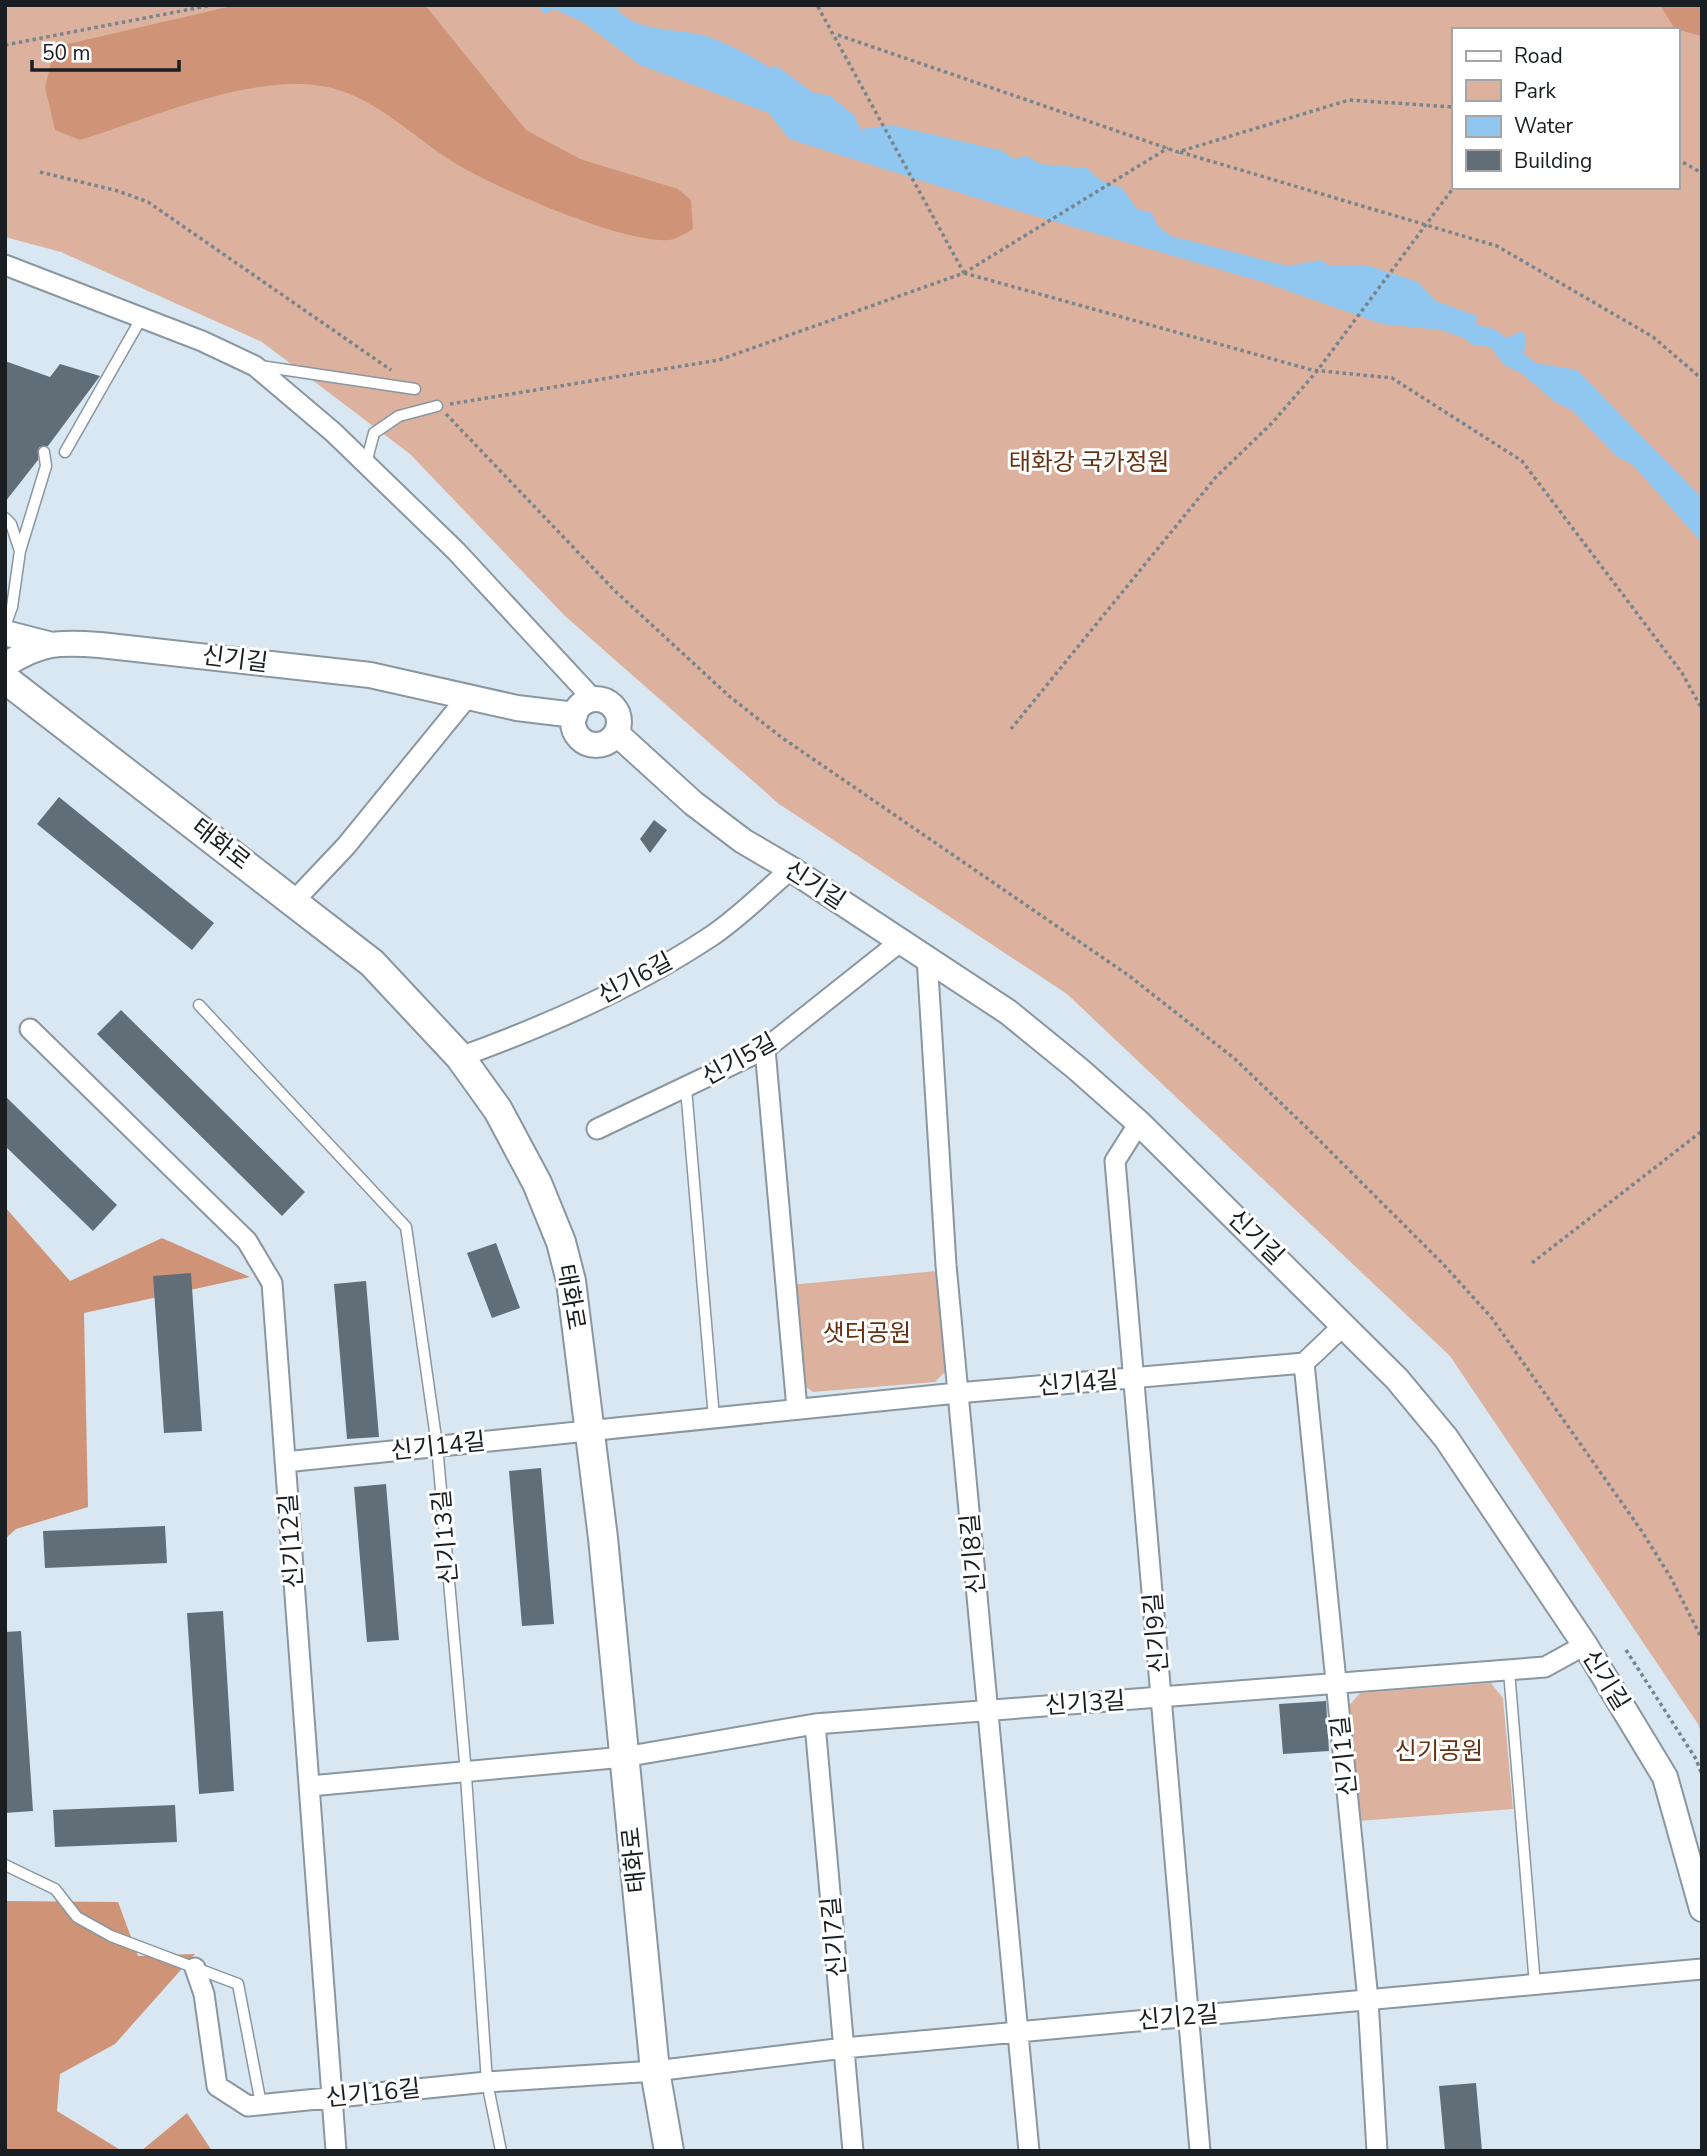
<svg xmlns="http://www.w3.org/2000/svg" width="1707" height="2156" font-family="'Nunito Sans','Noto Sans KR',sans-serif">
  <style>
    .green { fill: #dcb29e; fill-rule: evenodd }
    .forest { fill: #cf9477 }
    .water { fill: #8fc7f1 }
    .building { fill: #616e78 }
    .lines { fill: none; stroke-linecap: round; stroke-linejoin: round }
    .service-casing { stroke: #8997a1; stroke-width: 13 }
    .minor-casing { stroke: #8997a1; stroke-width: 23 }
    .tertiary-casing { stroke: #8997a1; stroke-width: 28 }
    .secondary-casing { stroke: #8997a1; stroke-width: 32 }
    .path { stroke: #7a848c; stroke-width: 3.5; stroke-dasharray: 3.5 3.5; stroke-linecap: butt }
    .service { stroke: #fff; stroke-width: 10 }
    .minor { stroke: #fff; stroke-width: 19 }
    .tertiary { stroke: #fff; stroke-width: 24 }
    .secondary { stroke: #fff; stroke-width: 28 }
    .labels { text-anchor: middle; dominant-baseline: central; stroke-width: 6; stroke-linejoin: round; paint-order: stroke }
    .park-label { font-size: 24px; fill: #673010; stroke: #fff }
    .street-label { font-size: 24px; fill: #191e22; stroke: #fff }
  </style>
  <rect width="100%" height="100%" fill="#d9e7f3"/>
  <!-- green -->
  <path class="green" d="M16,5h1686v1730l-4,-11 -248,-368 -383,-362 -288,-190 -214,-188 -155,-162 -148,-112 -201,-90 -56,-15v-229zM1453,30h224v157h-224z
    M936,1271l9,101 -10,10 -122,10 -13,-9 -10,-98z
    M1491,1683l12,15 10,111 -155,12 -10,-114 12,-14z"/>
  <!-- forest -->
  <path class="forest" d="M236,5h189l101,125 54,29 98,30 13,11 2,29c-7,4 -17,11 -25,11 -45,4 -178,-54 -218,-80 -40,-26 -79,-66 -128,-74 -72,-12 -172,32 -242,54l-25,-10 -10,-43 10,-40z
    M1660,5h42v31l-27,-7z
    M5,1207l65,74 92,-43 88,39 -166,36 4,194 -72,22 -11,10z
    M5,1901l113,1 20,54 57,-2 -80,90 -55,30 -3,37 65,40h-117z
    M187,2113l25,38h-71z"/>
  <!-- water -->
  <path class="water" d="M537,5h77c19,29 62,22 92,31 21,7 46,20 64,32l7,-2 35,26 18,4 25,20 5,13 32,-4 111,26 11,8 12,-3 15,8 46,4 13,12 22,8 15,21 15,4 6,13 13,10 117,30 32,-6 11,6h38l49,16 18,19 41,15 -1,8 18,5 13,9 15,-7 4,6 -2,17 12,9 41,7 125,128v45l-69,-78 -17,-9 -44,-46 -17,-8 -34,-29 -17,-8 -13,-18 -18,-2 -9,-7 -23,-8 -59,-6 -119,-42 -258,-75 -216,-68 -20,-26 -129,-48 -57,-43 -29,-13 -9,5z"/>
  <!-- building -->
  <path class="building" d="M5,361l45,16 10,-13 40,12 -52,70 -9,1 -1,13 -33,42z
    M59,797l155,126 -22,27 -155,-126z
    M654,820l13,10 -17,23 -10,-14z
    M121,1010l184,182 -23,24 -185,-182z
    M5,1096l112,109 -24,26 -88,-85z
    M496,1243l24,65 -28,10 -25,-65z
    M191,1273l11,158 -38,2 -11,-157z
    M366,1281l13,156 -32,2 -13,-155z
    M541,1468l13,156 -32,2 -13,-155z
    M386,1484l13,156 -32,2 -13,-155z
    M165,1526l2,37 -122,5 -2,-37z
    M223,1611l11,180 -35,3 -12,-181z
    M21,1631l12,180 -28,2v-181z
    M1326,1701l3,50 -46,3 -4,-50z
    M175,1805l2,37 -122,5 -2,-37z
    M1476,2083l6,68h-37l-6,-65z"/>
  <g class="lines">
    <defs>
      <path id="service" d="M260,366l155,23
        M65,452l77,-135
        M366,463l8,-30 25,-17 38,-10
        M5,518l6,6 9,27
        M5,626l7,-19 8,-56 26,-85 -2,-14
        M199,1005l207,222 31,218 28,317 22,320 14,69
        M686,1088l28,330
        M1509,1671l26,314
        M5,1865l50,24 22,28 34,19 127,48 23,120"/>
      <path id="minor" d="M5,265l197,76 53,25 78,66 123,119 137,148
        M294,901l52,-55 123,-151
        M927,957l19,308 83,886
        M30,1029l217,212 25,42 64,868
        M765,1049l32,360
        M460,1057c86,-31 173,-69 250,-120 29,-19 55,-46 81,-68
        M1139,1123l-24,38 85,990
        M597,1129l168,-80 136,-108
        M1304,1363l64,637 9,151
        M285,1462l672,-69 347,-30 40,-38
        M815,1724l38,427
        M310,1786l314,-29 191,-33 730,-57 40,-22
        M195,1968l9,26 13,92 31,20 239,-24 168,-11 189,-23 858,-79"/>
      <path id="tertiary" d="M5,633l43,11
        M5,665c36,-23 53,-23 95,-20l270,30 147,33 58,7
        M573 722a23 23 0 1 1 46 0a23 23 0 1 1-46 0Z
        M616,733l77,70 50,38 48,28 217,143 70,57 61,54 258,256 49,59 139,207 80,132 37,132"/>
      <path id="secondary" d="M5,679l367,284 88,94 38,53 39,73 24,59 10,39 32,257 52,533 14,80"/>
    </defs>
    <!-- service casing -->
    <use href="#service" class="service-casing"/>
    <!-- minor casing -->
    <use href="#minor" class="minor-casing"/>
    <!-- tertiary casing -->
    <use href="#tertiary" class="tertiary-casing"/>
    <!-- secondary casing -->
    <use href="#secondary" class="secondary-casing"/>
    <!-- path -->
    <path class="path" d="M838,35l340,117 171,-52 104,7
      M5,45l207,-40
      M1180,152l317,94 156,91 49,42
      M1677,159l25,14
      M40,172l78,19 30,11 243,168
      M964,273l348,97 80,8 130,83 160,212 20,36
      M964,273l204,-125
      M450,404l269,-44 245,-87 -147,-268
      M446,414l169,177 114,105 52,41 347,238 107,84 75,72 133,133 48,53 150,213 30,48 31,61
      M1011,729l205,-252 56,-54 45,-52 137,-184
      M1532,1263l170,-132
      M1626,1650l70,109 6,16"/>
    <!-- service -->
    <use href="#service" class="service"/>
    <!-- minor -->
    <use href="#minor" class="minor"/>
    <!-- tertiary -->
    <use href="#tertiary" class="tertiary"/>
    <!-- secondary -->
    <use href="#secondary" class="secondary"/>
  </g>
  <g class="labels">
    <!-- park labels -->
    <g class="park-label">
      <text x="1089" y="462">태화강 국가정원</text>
      <text x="867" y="1333">샛터공원</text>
      <text x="1439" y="1751">신기공원</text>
    </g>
    <!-- street labels -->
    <g class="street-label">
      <text transform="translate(235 659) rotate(7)">신기길</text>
      <text transform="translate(221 844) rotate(38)">태화로</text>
      <text transform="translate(815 885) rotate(33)">신기길</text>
      <text transform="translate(635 978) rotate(-28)">신기6길</text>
      <text transform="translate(739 1059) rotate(-29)">신기5길</text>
      <text transform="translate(1256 1237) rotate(44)">신기길</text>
      <text transform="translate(571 1297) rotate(80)">태화로</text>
      <text transform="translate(1078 1383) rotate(-5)">신기4길</text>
      <text transform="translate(438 1446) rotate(-6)">신기14길</text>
      <text transform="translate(445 1537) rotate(-95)">신기13길</text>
      <text transform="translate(291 1541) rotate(-94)">신기12길</text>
      <text transform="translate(973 1554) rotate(-95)">신기8길</text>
      <text transform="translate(1156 1633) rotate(-95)">신기9길</text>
      <text transform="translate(1606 1680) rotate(58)">신기길</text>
      <text transform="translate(1085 1703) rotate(-4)">신기3길</text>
      <text transform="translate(1344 1756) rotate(-96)">신기1길</text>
      <text transform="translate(634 1860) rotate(-96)">태화로</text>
      <text transform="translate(834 1937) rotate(-95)">신기7길</text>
      <text transform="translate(1178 2017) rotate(-5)">신기2길</text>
      <text transform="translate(373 2093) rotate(-6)">신기16길</text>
    </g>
  </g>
  <!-- border -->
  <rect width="1707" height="2156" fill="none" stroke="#191e22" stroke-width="14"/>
  <!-- legend -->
  <rect x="1452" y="28" width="228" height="161" fill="#ffffff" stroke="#a3a5a7" stroke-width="2"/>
  <rect x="1466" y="51" width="35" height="10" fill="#ffffff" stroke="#a3a5a7" stroke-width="2"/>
  <text x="1514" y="63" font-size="21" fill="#191e22">Road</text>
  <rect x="1466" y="80" width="35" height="21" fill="#dcb29e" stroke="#a3a5a7" stroke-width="2"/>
  <text x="1514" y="98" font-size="21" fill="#191e22">Park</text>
  <rect x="1466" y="116" width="35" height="21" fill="#8fc7f1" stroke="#a3a5a7" stroke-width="2"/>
  <text x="1514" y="133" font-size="21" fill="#191e22">Water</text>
  <rect x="1466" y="150" width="35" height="21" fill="#616e78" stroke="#a3a5a7" stroke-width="2"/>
  <text x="1514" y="168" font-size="21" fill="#191e22">Building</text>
  <!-- scale -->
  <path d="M32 60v10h147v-10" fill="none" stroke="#191e22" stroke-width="3.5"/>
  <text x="42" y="60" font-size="21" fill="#191e22" stroke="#ffffff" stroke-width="5" paint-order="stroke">50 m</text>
</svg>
